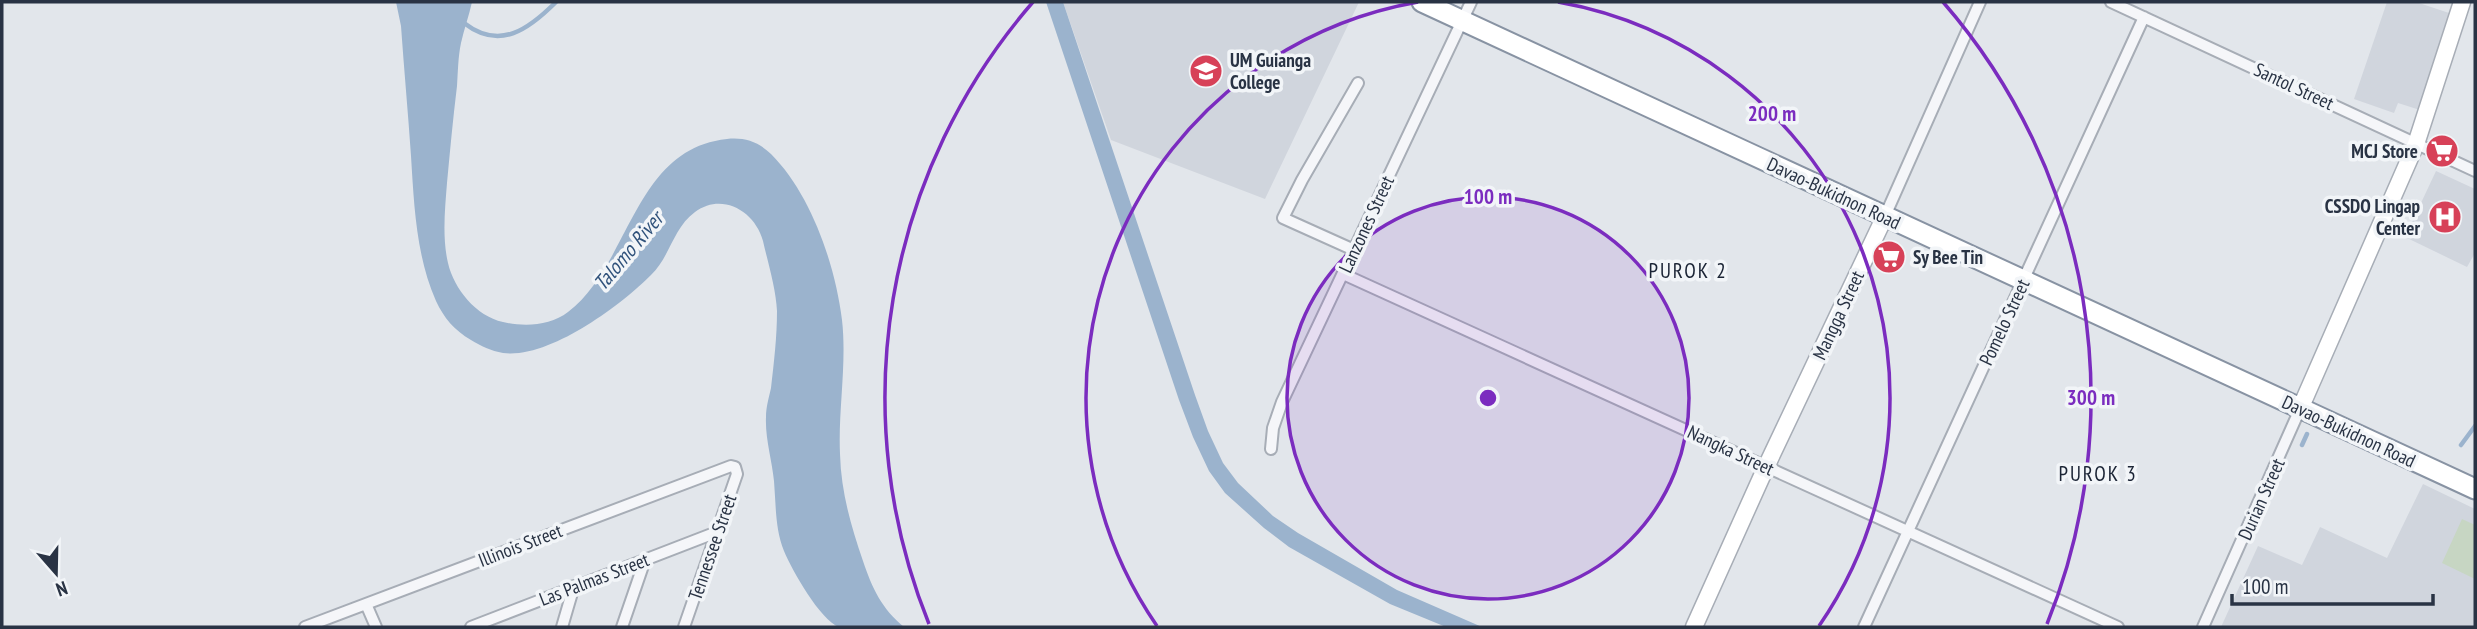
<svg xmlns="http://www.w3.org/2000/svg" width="2477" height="629" font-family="'PT Sans Narrow',sans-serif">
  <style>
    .built { fill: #d0d5dd }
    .green { fill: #c7d6c3 }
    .water { fill: #9bb3cd }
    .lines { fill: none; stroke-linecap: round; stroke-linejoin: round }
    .stream { stroke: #9bb3cd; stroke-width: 4.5 }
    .street-casing { stroke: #a7adb6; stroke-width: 14 }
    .secondary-casing { stroke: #a7adb6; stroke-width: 19 }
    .highway-casing { stroke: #8893a3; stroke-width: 23 }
    .street { stroke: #f5f6f9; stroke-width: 10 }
    .secondary { stroke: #fff; stroke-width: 16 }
    .highway { stroke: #fff; stroke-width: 19 }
    .ring { fill: none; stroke: #7b2cbf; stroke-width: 3.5 }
    .labels { text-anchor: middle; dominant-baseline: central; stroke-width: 7; stroke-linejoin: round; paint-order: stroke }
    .poi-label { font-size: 19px; font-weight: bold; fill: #293344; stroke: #f2f5f8; text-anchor: start }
    .street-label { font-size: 19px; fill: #293344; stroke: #f2f5f8 }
    .water-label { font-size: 21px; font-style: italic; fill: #30527b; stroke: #f2f5f8 }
    .neighbourhood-label { font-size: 21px; letter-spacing: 2px; fill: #1b2435; stroke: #f2f5f8 }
    .centre { fill: #7b2cbf; stroke: #f2f5f8; stroke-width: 3.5 }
    .ring-label { font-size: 21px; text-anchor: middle; font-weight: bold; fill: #7b2cbf; stroke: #f2f5f8; stroke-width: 7; stroke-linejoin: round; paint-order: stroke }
  </style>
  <rect width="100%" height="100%" fill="#e2e6eb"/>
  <!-- built -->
  <path class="built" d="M1063,2h296l-94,197 -154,-59z
    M2387,2h29l36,12 -32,96 -22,-7 -4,10 -40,-14z
    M2436,171l39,18v64l-8,14 -62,-30z
    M2423,484l52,25v118h-254l37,-81 44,19 18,-38 67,31z"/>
  <!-- green -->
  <path class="green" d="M2462,519l13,6v54l-33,-16z"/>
  <!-- water -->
  <path class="water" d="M396,2h76c-3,14 -8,27 -11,41 -3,14 -3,29 -4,43 -4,32 -7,65 -10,97 -2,25 -5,55 1,80 6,26 28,53 55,59 21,5 47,4 65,-10 63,-48 65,-163 159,-173 17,-2 32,3 44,15 40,40 64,110 71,166 5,44 -4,90 -2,134 1,38 11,72 23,107 9,27 19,48 41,66 -14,0 -54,2 -65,0 -19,-7 -47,-57 -55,-76 -9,-22 -8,-46 -10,-70 -2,-21 -9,-43 -8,-64 0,-10 3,-20 5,-29 3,-26 6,-51 6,-77 -1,-22 -9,-48 -14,-70 -8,-30 -41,-49 -68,-29 -22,16 -25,45 -44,63 -31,31 -102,84 -148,78 -12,-2 -22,-7 -32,-13 -17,-10 -27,-22 -35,-39 -20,-45 -22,-97 -25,-145 -3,-44 -7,-87 -10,-130z
    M1046,2h17l132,393 13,36 15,32 15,20 35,33 25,17 99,57 85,37h-36l-56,-23 -101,-57 -25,-19 -39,-35 -16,-22 -16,-34 -14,-37z"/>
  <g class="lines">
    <!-- stream -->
    <path class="stream" d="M464,23c36,28 65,6 92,-21
      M2302,445l5,-11
      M2461,445l14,-19"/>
    <defs>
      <path id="street" d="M2111,2l364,169
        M1885,216l95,-214
        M1354,250l-71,-32 19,-38 56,-97
        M1343,274l775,353
        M1271,449l2,-21 9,-26 189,-400
        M366,604l10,23
        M305,627l426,-161 4,1 2,7 -53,153
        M471,627l246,-95
        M562,627l12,-41
        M622,627l23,-67
        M1864,627l280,-610
        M2203,627l97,-218"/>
      <path id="secondary" d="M2300,409l116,-265 46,-142
        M1694,627l72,-160 119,-251"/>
      <path id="highway" d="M1422,2l1053,487"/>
    </defs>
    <!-- street casing -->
    <use href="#street" class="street-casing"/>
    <!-- secondary casing -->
    <use href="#secondary" class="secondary-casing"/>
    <!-- highway casing -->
    <use href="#highway" class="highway-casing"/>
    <!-- street -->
    <use href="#street" class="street"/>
    <!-- secondary -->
    <use href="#secondary" class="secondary"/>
    <!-- highway -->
    <use href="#highway" class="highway"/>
  </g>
  <!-- distance rings -->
  <circle cx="1488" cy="398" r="201" fill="#7b2cbf" fill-opacity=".12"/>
  <g class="ring">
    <circle cx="1488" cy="398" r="201"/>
    <path d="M1157 626A402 402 0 0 1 1418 2M1558 2A402 402 0 0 1 1819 626"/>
    <path d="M929 624A603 603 0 0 1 1033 2M1943 2A603 603 0 0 1 2047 624"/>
  </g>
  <!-- icons -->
  <defs>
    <symbol id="university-disc" viewBox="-11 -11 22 22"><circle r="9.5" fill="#d74158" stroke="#f2f5f8"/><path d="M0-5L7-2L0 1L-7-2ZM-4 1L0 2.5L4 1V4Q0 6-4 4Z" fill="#fff"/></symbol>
    <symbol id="supermarket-disc" viewBox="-11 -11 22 22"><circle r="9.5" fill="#d74158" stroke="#f2f5f8"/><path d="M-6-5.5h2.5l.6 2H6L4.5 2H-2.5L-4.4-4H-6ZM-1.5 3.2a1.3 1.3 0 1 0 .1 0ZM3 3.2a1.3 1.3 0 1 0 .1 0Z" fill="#fff"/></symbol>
    <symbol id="hospital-disc" viewBox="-11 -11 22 22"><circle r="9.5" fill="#d74158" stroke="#f2f5f8"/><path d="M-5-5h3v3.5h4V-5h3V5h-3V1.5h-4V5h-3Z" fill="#fff"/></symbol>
  </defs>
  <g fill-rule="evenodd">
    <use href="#university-disc" x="1187" y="52" width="38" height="38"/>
    <use href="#supermarket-disc" x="2423" y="132" width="38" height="38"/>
    <use href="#hospital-disc" x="2426" y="198" width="38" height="38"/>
    <use href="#supermarket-disc" x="1870" y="238" width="38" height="38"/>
  </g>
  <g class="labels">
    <!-- poi labels -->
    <g class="poi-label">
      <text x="1230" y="60">UM Guianga<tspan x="1230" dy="22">College</tspan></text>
      <text x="2418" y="151" text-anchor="end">MCJ Store</text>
      <text x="2420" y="206" text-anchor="end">CSSDO Lingap<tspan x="2420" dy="22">Center</tspan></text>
      <text x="1913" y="257">Sy Bee Tin</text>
    </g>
    <!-- street labels -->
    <g class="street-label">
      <text transform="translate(2294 86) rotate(25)">Santol Street</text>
      <text transform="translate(1834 193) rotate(25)">Davao-Bukidnon Road</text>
      <text transform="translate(1366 224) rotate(-65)">Lanzones Street</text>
      <text transform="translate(1838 315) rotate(-65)">Mangga Street</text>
      <text transform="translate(2004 322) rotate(-65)">Pomelo Street</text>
      <text transform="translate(2349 431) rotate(25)">Davao-Bukidnon Road</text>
      <text transform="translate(1731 450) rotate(25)">Nangka Street</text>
      <text transform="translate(2261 499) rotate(-66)">Durian Street</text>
      <text transform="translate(520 545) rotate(-21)">Illinois Street</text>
      <text transform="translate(712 547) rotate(-71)">Tennessee Street</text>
      <text transform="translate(594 579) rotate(-21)">Las Palmas Street</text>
    </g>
    <!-- water labels -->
    <g class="water-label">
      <text transform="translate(628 251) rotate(-50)">Talomo River</text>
    </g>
    <!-- neighbourhood labels -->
    <g class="neighbourhood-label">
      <text x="1688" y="270">PUROK 2</text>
      <text x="2098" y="473">PUROK 3</text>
    </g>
  </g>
  <circle cx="1488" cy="398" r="10" class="centre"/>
  <g class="ring-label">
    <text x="1772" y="121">200 m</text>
    <text x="1488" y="204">100 m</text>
    <text x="2091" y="405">300 m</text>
  </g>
  <!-- border -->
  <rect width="2477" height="629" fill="none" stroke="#293344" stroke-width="7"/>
  <!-- north arrow -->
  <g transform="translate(56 573) rotate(160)" stroke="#f2f5f8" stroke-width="5" paint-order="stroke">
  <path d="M0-5L12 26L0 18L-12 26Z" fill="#293344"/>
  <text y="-10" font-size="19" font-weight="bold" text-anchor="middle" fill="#293344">N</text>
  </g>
  <!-- scale -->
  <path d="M2232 594v10h201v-10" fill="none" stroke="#293344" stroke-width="3.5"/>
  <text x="2242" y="594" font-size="21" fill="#293344" stroke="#f2f5f8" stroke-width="5" paint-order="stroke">100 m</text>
</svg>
